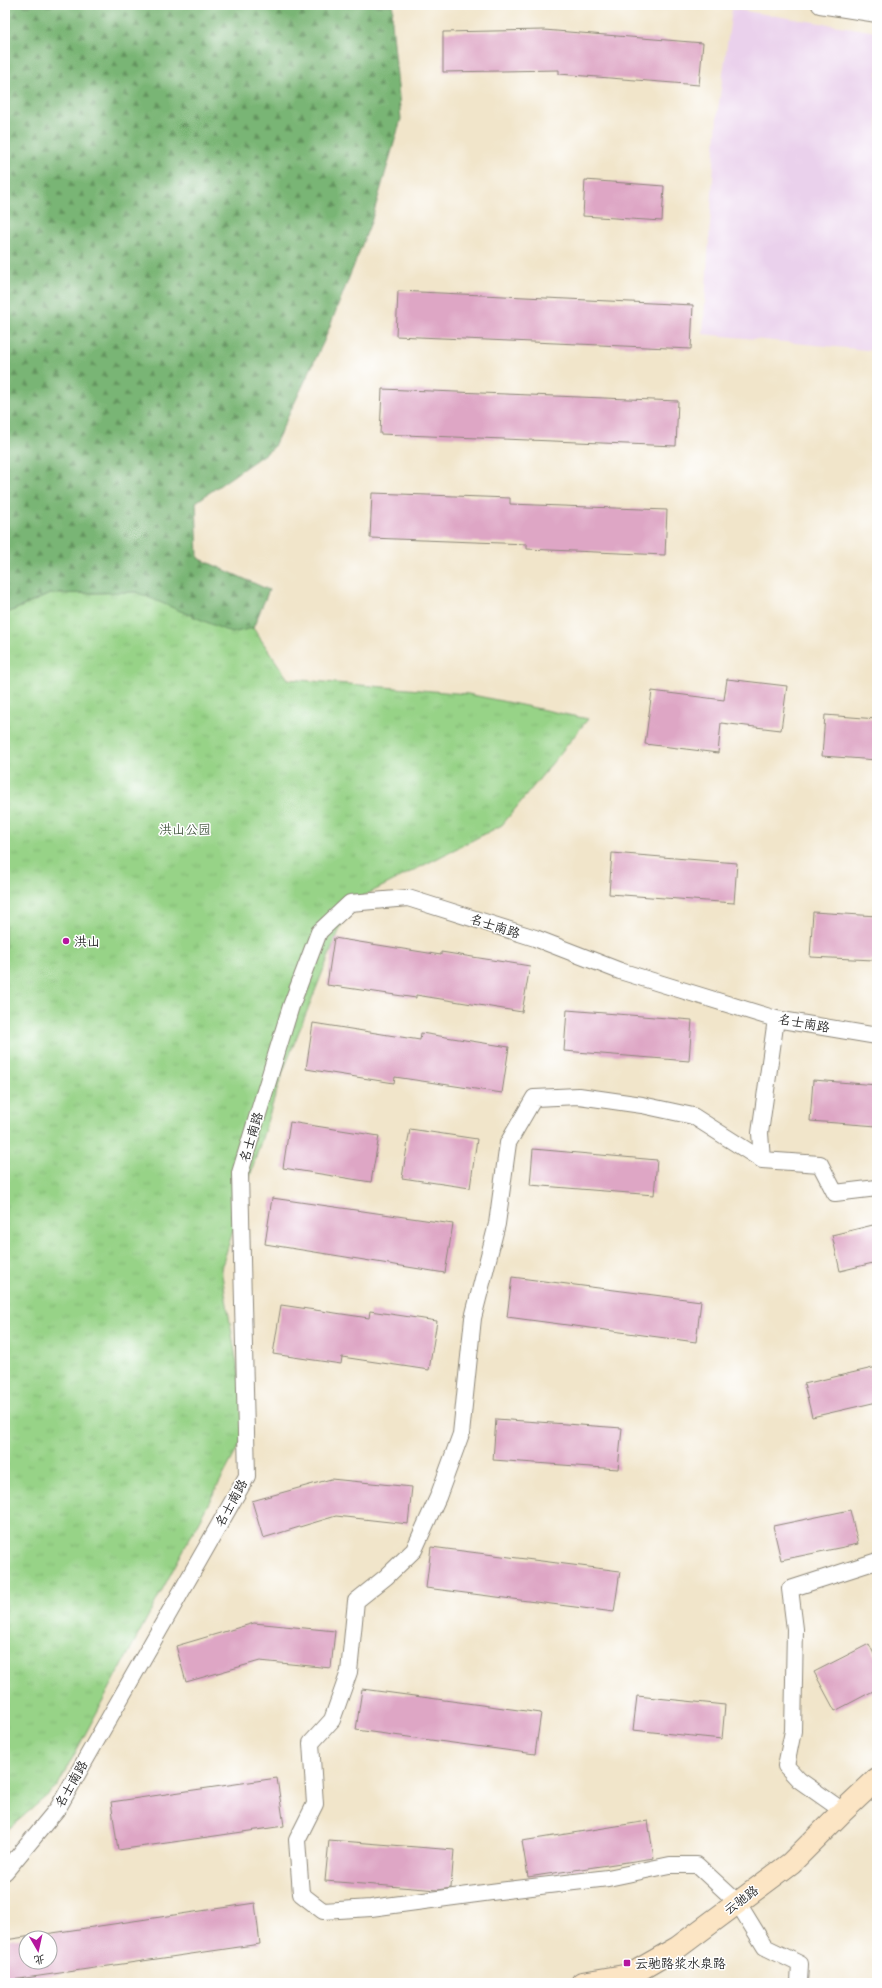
<svg xmlns="http://www.w3.org/2000/svg" width="882" height="1988" font-family="Sriracha,'LXGW WenKai TC',sans-serif">
  <style>
    .built { fill: #ead1ec }
    .grass { fill: url(#grass-tufts); stroke: #617f59 }
    .forest { fill: url(#forest-firs); stroke: #527050 }
    .building { fill: #dea6c5; fill-rule: evenodd }
    .lines { fill: none; stroke-linecap: round; stroke-linejoin: round }
    .street-casing { stroke: #8e887a; stroke-width: 18 }
    .secondary-casing { stroke: #8e887a; stroke-width: 24 }
    .street { stroke: #fff; stroke-width: 16 }
    .secondary { stroke: #fce5c4; stroke-width: 22 }
    .poi-dot { fill: #b5179e; stroke: #fff; stroke-width: 1.5 }
    .labels { text-anchor: middle; dominant-baseline: central; stroke-width: 3; stroke-linejoin: round; paint-order: stroke }
    .park-label { font-size: 13px; fill: #4b5d47; stroke: #fff }
    .street-label { font-size: 13px; fill: #2b2b2b; stroke: #fff }
    .poi-label { font-size: 13px; fill: #2b2b2b; stroke: #fff; text-anchor: start }
  </style>
  <defs>
    <pattern id="grass-tufts" width="24" height="20" patternUnits="userSpaceOnUse"><rect width="24" height="20" fill="#97d387"/><path d="M3 7l-1-3M5 7V3M7 7l1-3M15 17l-1-3M17 17v-4M19 17l1-3" fill="none" stroke="#82b575"/></pattern>
    <pattern id="forest-firs" width="22" height="20" patternUnits="userSpaceOnUse"><rect width="22" height="20" fill="#79b574"/><path d="M5 1l3.5 6h-7zM16 11l3.5 6h-7z" fill="#63935f"/></pattern>
  </defs>
  <rect width="100%" height="100%" fill="#fff"/>
  <filter id="ink" filterUnits="userSpaceOnUse"><feTurbulence type="fractalNoise" baseFrequency=".025" numOctaves="2"/><feDisplacementMap in="SourceGraphic" scale="8" xChannelSelector="R" yChannelSelector="G"/><feConvolveMatrix kernelMatrix="1 2 1 2 8 2 1 2 1" color-interpolation-filters="sRGB"/></filter>
  <filter id="wash" filterUnits="userSpaceOnUse"><feTurbulence type="fractalNoise" baseFrequency=".012" numOctaves="4" result="noise"/><feDisplacementMap in="SourceGraphic" scale="16" xChannelSelector="R" yChannelSelector="G"/><feGaussianBlur stdDeviation="0.9" result="paint"/><feColorMatrix in="noise" values="0 0 0 0 0 0 0 0 0 0 0 0 0 0 0 0 0 1.4 0 .05"/><feComposite in="paint" operator="in"/></filter>
  <g filter="url(#wash)">
    <rect width="100%" height="100%" fill="#f1e5ca"/>
    <!-- built -->
    <path class="built" d="M732,9l145,23v319l-174,-17 14,-217z"/>
    <!-- grass -->
    <path class="grass" d="M136,592l117,36 35,51 180,15 120,25 -86,106 -152,78 -68,171 -61,195 27,160 -191,358 -52,45v-1218l45,-20z"/>
    <!-- forest -->
    <path class="forest" d="M5,5h388l-1,17 9,97 -30,103 -47,119 -51,107 -77,54 2,56 71,32 -16,38 -21,5 -96,-41 -86,2 -45,20z"/>
    <g id="blocks">
      <!-- building -->
      <path class="building" d="M544,30l159,13 -4,42 -140,-11v-4l-116,2v-40z
        M585,180l79,6 -2,35 -79,-5z
        M398,291l295,14 -2,44 -295,-13z
        M382,389l296,12 -2,45 -296,-12z
        M372,493l138,5v6l157,6 -2,45 -138,-6v-5l-157,-6z
        M727,679l60,7 -6,44 -60,-7 -3,30 -73,-9 7,-53 72,9z
        M825,715l52,4v41l-55,-4z
        M612,853l125,10 -3,40 -125,-9z
        M813,912l64,4 -3,44 -64,-3z
        M334,938l107,17v-3l89,14 -8,46 -106,-17v3l-89,-13z
        M567,1010l125,10 -3,41 -125,-10z
        M313,1023l107,17 1,-7 88,14 -7,46 -107,-16 -1,6 -88,-14z
        M813,1080l64,5v41l-67,-5z
        M290,1122l89,14 -8,46 -88,-14z
        M410,1129l67,10 -7,49 -68,-10z
        M533,1149l124,11 -3,35 -124,-10z
        M272,1198l181,26 -8,49 -180,-29z
        M877,1224v38l-37,9 -8,-36z
        M512,1277l189,24 -5,41 -189,-25z
        M281,1305l88,13 1,-7 67,10 -8,49 -87,-13 -1,7 -68,-10z
        M877,1367v35l-65,15 -8,-33z
        M496,1419l126,9 -4,41 -125,-9z
        M331,1479l81,8 -4,37 -72,-8 -73,22 -11,-37z
        M850,1510l8,34 -77,16 -8,-34z
        M431,1547l189,24 -6,41 -188,-24z
        M254,1623l81,8 -4,37 -71,-7 -74,21 -10,-36z
        M869,1644l8,16v29l-42,22 -21,-39z
        M362,1689l179,24 -6,41 -179,-24z
        M637,1696l88,9 -3,34 -89,-9z
        M277,1778l7,48 -166,24 -7,-48z
        M648,1821l6,37 -126,19 -6,-36z
        M329,1840l125,10 -3,38 -13,2 -113,-9z
        M255,1903l5,41 -255,37v-41zM26,1938h24v24h-24z"/>
    </g>
  </g>
  <g filter="url(#ink)">
    <use href="#blocks" fill-opacity="0" stroke="#8e887a" stroke-width="1"/>
    <g class="lines">
      <defs>
        <path id="street" d="M820,5l57,9
          M776,1019l-16,114 2,27 58,4 15,29 42,-5
          M762,1160l-69,-44 -51,-11 -63,-9 -45,2 -26,45 -11,81 -24,94 -12,116 -23,63 -24,53 -28,27 -30,24 -7,71 -17,48 -21,23 4,61 -18,36 4,54 22,17 48,-3 128,-17 109,-13 62,-13h27l41,38 27,44 35,17 -1,19
          M843,1811l-44,-31 -13,-14 7,-35 2,-102 -5,-40 87,-28
          M5,1872l53,-64 189,-332 -7,-303 51,-167 28,-74 31,-29 58,-5 127,40 85,33 156,48 101,17"/>
        <path id="secondary" d="M582,1983l48,-8 47,-27 114,-85 52,-52 34,-32"/>
      </defs>
      <!-- street casing -->
      <use href="#street" class="street-casing"/>
      <!-- secondary casing -->
      <use href="#secondary" class="secondary-casing"/>
      <!-- street -->
      <use href="#street" class="street"/>
      <!-- secondary -->
      <use href="#secondary" class="secondary"/>
    </g>
  </g>
  <!-- markers -->
  <g class="poi-dot">
    <circle cx="66" cy="941" r="4"/>
    <rect x="623" y="1959" width="8" height="8" rx="2"/>
  </g>
  <g class="labels">
    <!-- park labels -->
    <g class="park-label">
      <text x="185" y="829">洪山公园</text>
    </g>
    <!-- street labels -->
    <g class="street-label">
      <text transform="translate(495 926) rotate(18)">名士南路</text>
      <text transform="translate(804 1023) rotate(10)">名士南路</text>
      <text transform="translate(251 1137) rotate(-73)">名士南路</text>
      <text transform="translate(231 1503) rotate(-61)">名士南路</text>
      <text transform="translate(71 1784) rotate(-60)">名士南路</text>
      <text transform="translate(741 1900) rotate(-37)">云驰路</text>
    </g>
    <!-- poi labels -->
    <g class="poi-label">
      <text x="74" y="941">洪山</text>
      <text x="635" y="1963">云驰路浆水泉路</text>
    </g>
  </g>
  <!-- margin -->
  <rect width="882" height="1988" fill="none" stroke="#fff" stroke-width="20"/>
  <!-- north arrow -->
  <g transform="translate(38 1950) rotate(171)"><circle r="19" fill="#ffffff" stroke="#aaaaaa"/>
  <path d="M0-3L7 15L0 10L-7 15Z" fill="#b5179e"/>
  <text y="-6" font-size="11" font-weight="bold" text-anchor="middle" fill="#2b2b2b">北</text>
  </g>
</svg>
